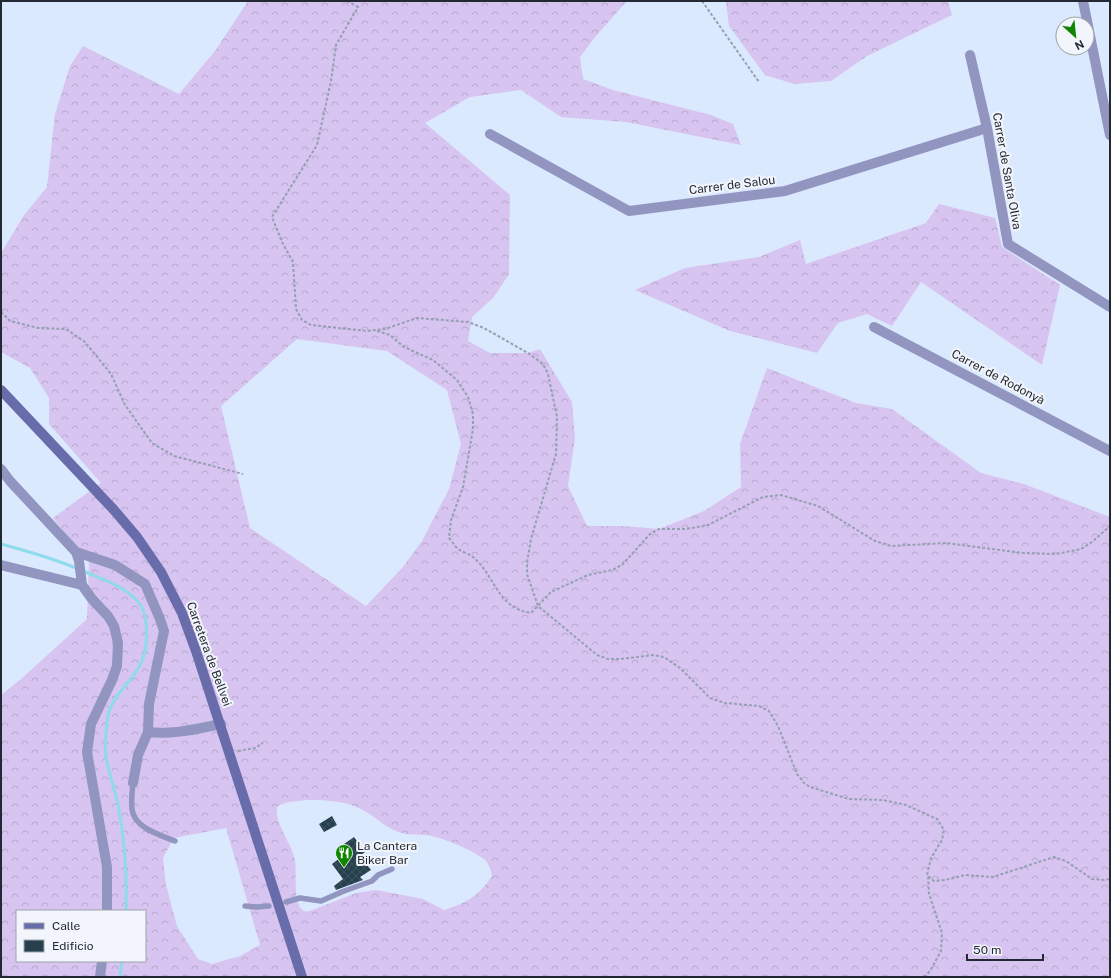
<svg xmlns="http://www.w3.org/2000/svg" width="1111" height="978" font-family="'Public Sans',sans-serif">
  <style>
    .forest { fill: url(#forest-crowns); fill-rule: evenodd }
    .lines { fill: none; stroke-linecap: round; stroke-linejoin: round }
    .stream { stroke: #8ddbeb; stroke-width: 3 }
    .building { fill: url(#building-cross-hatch) }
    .path { stroke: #95a0b1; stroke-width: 2; stroke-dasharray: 3 2; stroke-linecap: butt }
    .lane { stroke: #9195c0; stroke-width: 5.5 }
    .street { stroke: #9195c0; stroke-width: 10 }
    .secondary { stroke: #696caa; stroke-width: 10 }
    .labels { text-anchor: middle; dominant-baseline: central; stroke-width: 4; stroke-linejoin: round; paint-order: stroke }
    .street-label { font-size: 12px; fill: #232933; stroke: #f2f5fb }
    .poi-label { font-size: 12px; fill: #232933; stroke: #f2f5fb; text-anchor: start }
  </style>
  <defs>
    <pattern id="forest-crowns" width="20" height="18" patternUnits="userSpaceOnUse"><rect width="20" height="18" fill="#d7c4f0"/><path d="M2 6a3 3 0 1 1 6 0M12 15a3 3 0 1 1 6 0" fill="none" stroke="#b8a8ce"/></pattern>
    <pattern id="building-cross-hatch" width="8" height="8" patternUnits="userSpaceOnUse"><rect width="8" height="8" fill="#26404e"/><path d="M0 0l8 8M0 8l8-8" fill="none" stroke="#3d535f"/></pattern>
  </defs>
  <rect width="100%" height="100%" fill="#dbe9fe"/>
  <!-- forest -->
  <path class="forest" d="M248,1h377l1,1 -30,34 -16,21 3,22 30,11 98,25 22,9 8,21 -115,-23 -65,-5 -40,-27 -51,7 -45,26 85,72 -1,79 -15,23 -22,20 -4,24 22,12h38l12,-4 32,53 3,36 -7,48 19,40h37l35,3 45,-18 37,-24 -1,-43 27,-76 89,35 36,6 89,64 43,11 86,33v460h-1109v-282l20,-16 66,-60 2,-56 -36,-45 48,-35 -52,-59v-26l-19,-30 -29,-16v-99l23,-38 23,-28 8,-73 15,-48 13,-20 96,48 36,-43zM297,339l90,12 60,39 14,54 -12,45 -27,52 -19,26 -37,39 -116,-78 -29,-122zM307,800c21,0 43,1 61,13 9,6 18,14 28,18 10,5 20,3 30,4 16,2 47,15 59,25 4,4 6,10 7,16 -13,20 -26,27 -48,34l-21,-11 -47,-9 -20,3 -46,18c-2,0 -4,1 -6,0 -12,-6 -7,-40 -9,-51 -4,-19 -20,-35 -18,-53 10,-7 19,-5 30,-7zM226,828l34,117 -20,11 -28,8 -14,-5 -21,-33 -11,-41 -3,-27 11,-20zM17,911h128v50h-128z
    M727,1h221l4,14 -85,41 -36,25 -37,3 -29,-9 -36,-49 -3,-24z
    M939,204l56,14 7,29 58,38 -18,80 -121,-83 -29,44 -25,-12 -29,9 -21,30 -87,-22 -95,-41 50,-22 74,-11 41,-17 6,24 120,-41z"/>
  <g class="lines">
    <!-- stream -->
    <path class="stream" d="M1,544c26,7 52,14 77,25
      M83,571c19,8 54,19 61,41 4,16 4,38 -4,53 -4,8 -10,15 -16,22 -6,8 -15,19 -16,29 -2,14 -4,29 -2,42 3,16 9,32 12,47 7,35 9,70 8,106
      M120,977l2,-16"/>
  </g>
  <!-- building -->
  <path class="building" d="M332,816l5,9 -13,7 -5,-8z
    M354,837l11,15 -5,4 11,14 -11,7 3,3 -27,10 -2,-4 9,-7 -11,-15 17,-13 -5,-7z"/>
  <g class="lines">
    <!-- path -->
    <path class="path" d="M347,1l11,6 -22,38 -5,36 -14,64 -45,72 10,25 11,20 3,47 6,11 9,5 56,6 18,-2 32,-11 51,4 16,6 44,25 15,11 5,10 9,43 -1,37 -25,85 -4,24v11l11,32 59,49 11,4h13l32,-4 11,2 16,11 30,30 15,5 34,3 10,5 9,15 19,48 7,9 6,4 39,12 34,1 23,5 31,14 7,11 -2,10 -11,18 -4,17 7,6 11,-1 20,-5 28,2 61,-20 12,4 26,18 12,1 6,-1
      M702,1l57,81
      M1,312l9,9 28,7 28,1 19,13 26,32 14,31 27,38 22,13 69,18
      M377,331l13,4 14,12 29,13 24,20 11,17 5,17v15l-10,58 -12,33 -2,18c3,3 5,7 8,10 4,4 11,5 16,9 22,18 24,51 58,56l20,-21 37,-17 24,-5 10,-5 28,-31 9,-5h27l22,-4 55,-28 18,-2 37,11 57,35 16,5 55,-3 77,10 33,1 25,-5 11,-7 18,-16
      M238,751l17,-3 8,-5
      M924,977l6,-6 11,-20 1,-18 -13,-39 -1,-19"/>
    <!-- lane -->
    <path class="lane" d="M133,783c-1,9 -2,17 -1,26 2,19 28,26 43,32
      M286,902l14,-4 21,3 23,-10 28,-10 6,-6 14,-6
      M245,906l12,1 12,-1"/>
    <!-- street -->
    <path class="street" d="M1083,1l27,134
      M970,55l17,73 21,116 102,63
      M490,134l139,77 156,-20 202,-63
      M874,327l236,124
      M1,469l9,12 66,71 3,9 3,24 10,14 16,17 6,10 4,17 -1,23 -5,14 -21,44 -4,28 20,115v44
      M76,552l39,13 30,19 15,35 4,12 -15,73 -1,28
      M1,565l81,20
      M133,783l5,-28 10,-23c25,3 48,-3 73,-8
      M100,977l2,-16"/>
    <!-- secondary -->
    <path class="secondary" d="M1,390l113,120 23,27 24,35 21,41 14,38 106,326"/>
  </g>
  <!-- icons -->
  <defs>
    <symbol id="restaurant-pin" viewBox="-11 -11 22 30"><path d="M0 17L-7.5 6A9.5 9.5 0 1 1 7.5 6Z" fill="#0f8500" stroke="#f2f5fb"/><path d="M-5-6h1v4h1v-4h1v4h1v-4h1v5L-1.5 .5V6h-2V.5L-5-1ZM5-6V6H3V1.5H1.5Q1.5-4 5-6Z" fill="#fff"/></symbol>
  </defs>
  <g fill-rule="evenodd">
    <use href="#restaurant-pin" x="334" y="843" width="20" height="27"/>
  </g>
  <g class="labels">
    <!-- street labels -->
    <g class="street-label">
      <text transform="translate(1007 171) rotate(80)">Carrer de Santa Oliva</text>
      <text transform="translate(732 185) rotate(-7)">Carrer de Salou</text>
      <text transform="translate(998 377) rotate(28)">Carrer de Rodonyà</text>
      <text transform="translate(209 654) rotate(70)">Carretera de Bellvei</text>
    </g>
    <!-- poi labels -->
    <g class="poi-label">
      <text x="357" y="846">La Cantera<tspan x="357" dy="14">Biker Bar</tspan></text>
    </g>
  </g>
  <!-- border -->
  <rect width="1111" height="978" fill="none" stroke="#232933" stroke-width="4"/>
  <!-- legend -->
  <rect x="16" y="910" width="130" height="52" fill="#f2f5fb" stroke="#9fa3ab"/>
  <rect x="24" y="923" width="20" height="6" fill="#696caa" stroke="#9fa3ab"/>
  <text x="52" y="930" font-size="12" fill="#232933">Calle</text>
  <rect x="24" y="940" width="20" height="12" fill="#26404e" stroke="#9fa3ab"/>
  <text x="52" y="950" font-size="12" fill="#232933">Edificio</text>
  <!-- north arrow -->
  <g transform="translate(1075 36) rotate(153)"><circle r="19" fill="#f2f5fb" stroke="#9fa3ab"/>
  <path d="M0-3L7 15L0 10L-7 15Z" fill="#0f8500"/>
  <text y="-6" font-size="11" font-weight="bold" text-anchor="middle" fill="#232933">N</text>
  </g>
  <!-- scale -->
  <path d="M967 954v6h76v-6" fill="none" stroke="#232933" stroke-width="2"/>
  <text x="973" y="954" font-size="12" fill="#232933" stroke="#f2f5fb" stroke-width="3" paint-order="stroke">50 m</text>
</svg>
